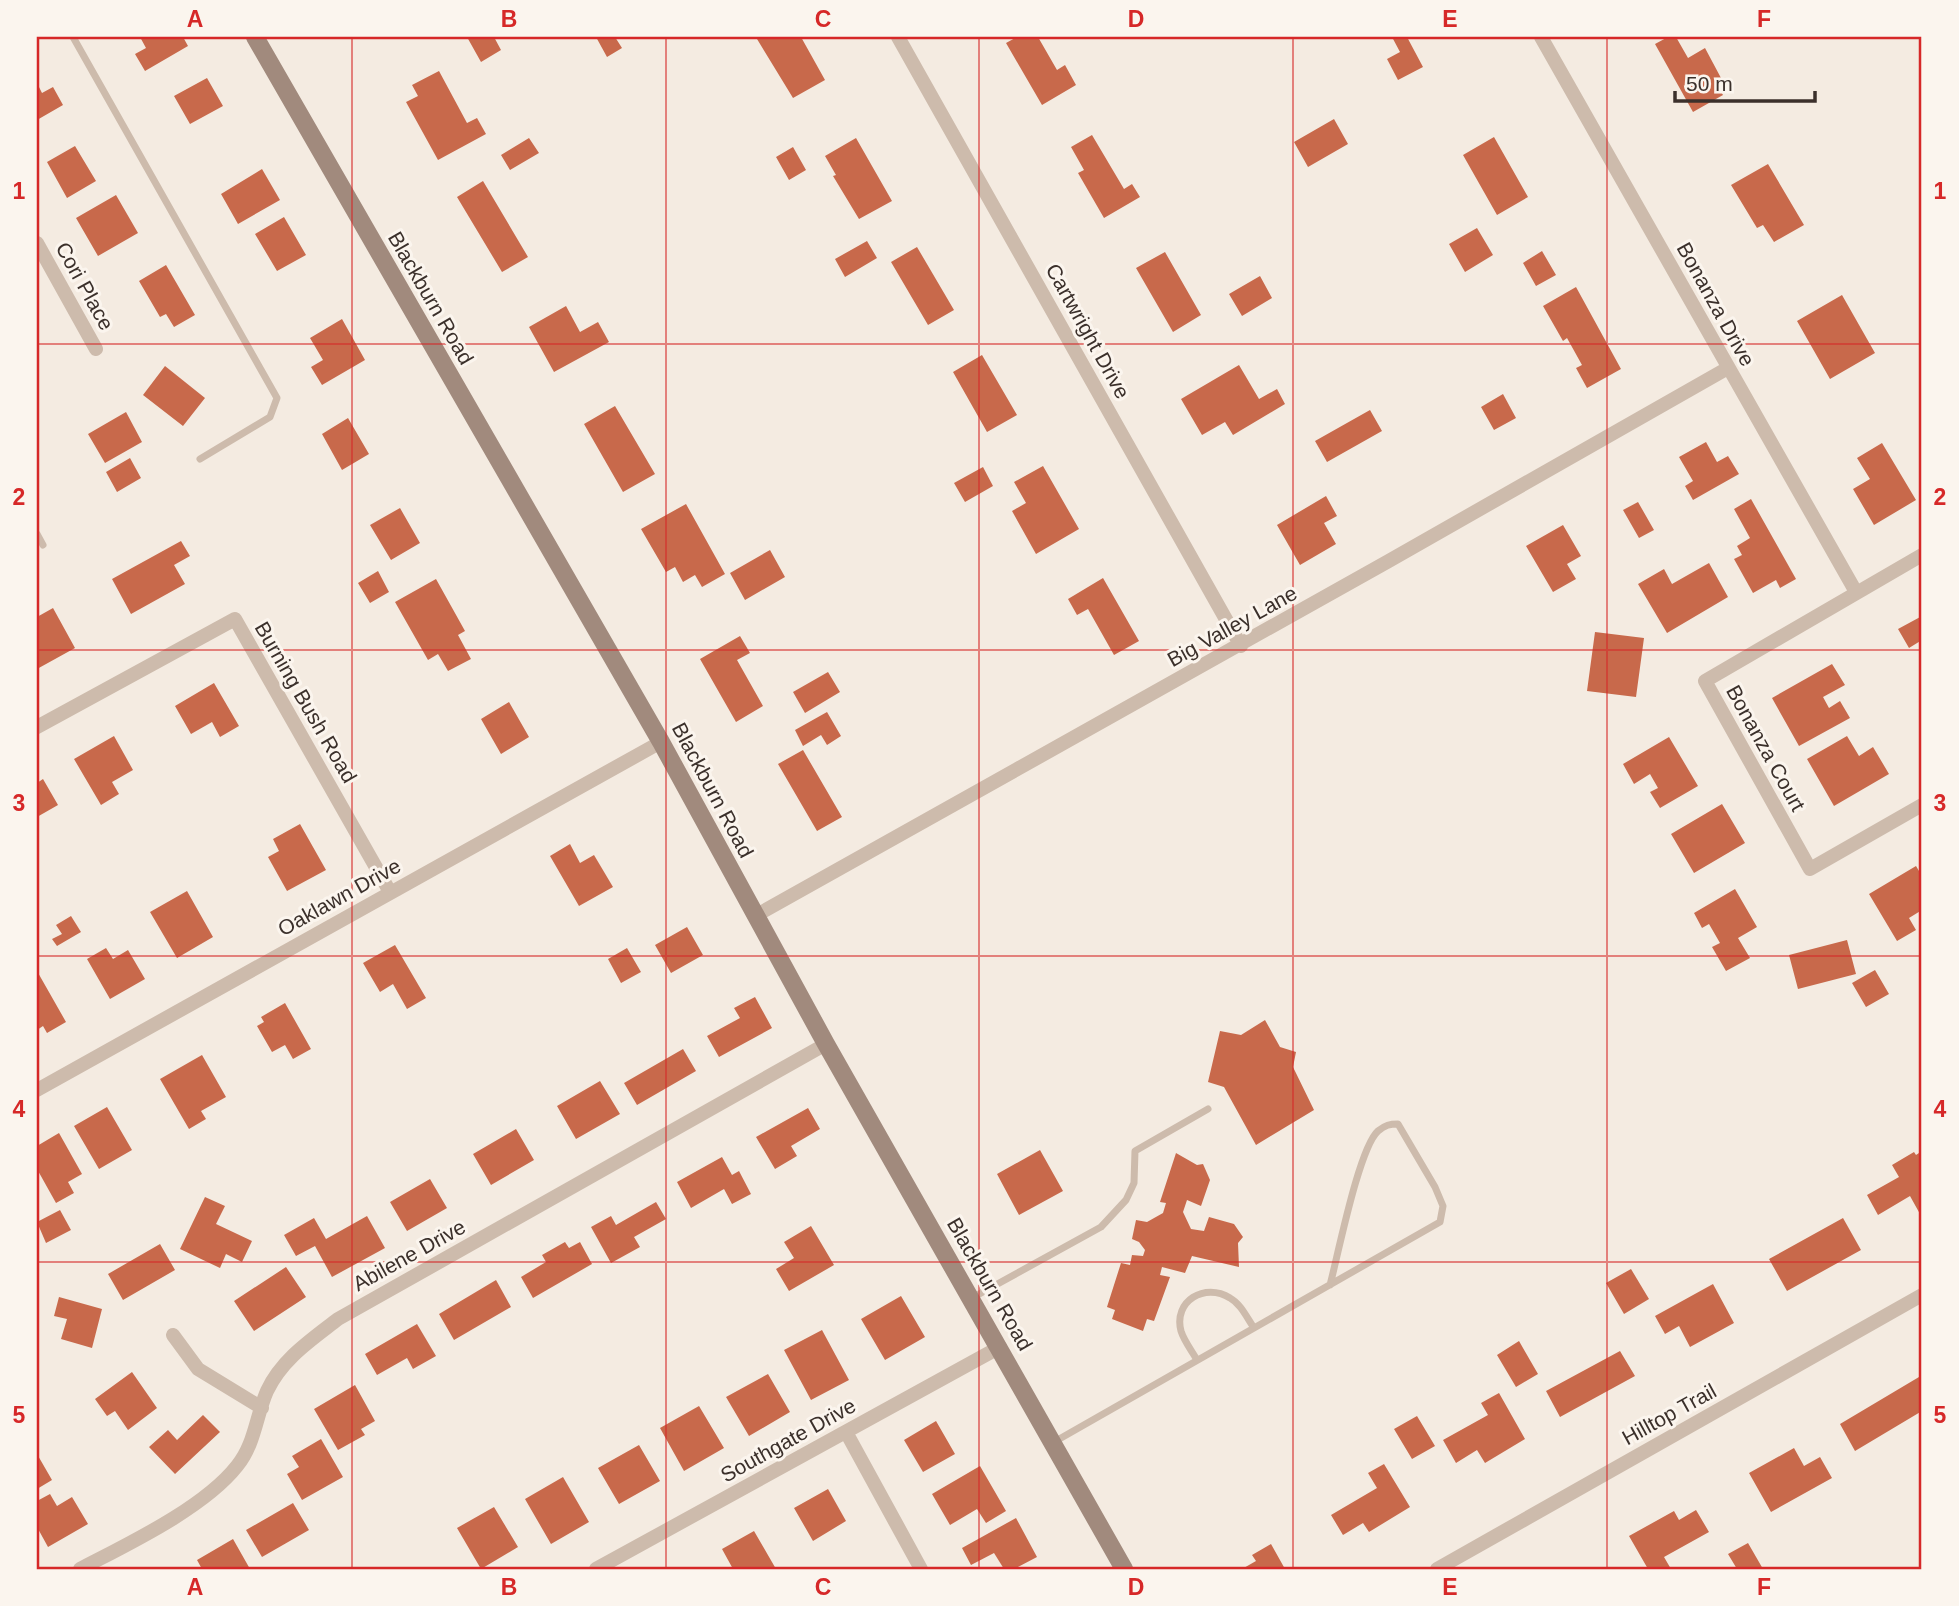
<svg xmlns="http://www.w3.org/2000/svg" width="1959" height="1606" font-family="Helvetica,sans-serif">
  <style>
    .building { fill: #c8694b }
    .lines { fill: none; stroke-linecap: round; stroke-linejoin: round }
    .lane { stroke: #cdbbac; stroke-width: 7 }
    .street { stroke: #cdbbac; stroke-width: 14 }
    .secondary { stroke: #a18a7d; stroke-width: 18 }
    .grid { fill: none; stroke: #d62828; stroke-width: 2; stroke-opacity: 0.55 }
    .labels { text-anchor: middle; dominant-baseline: central; stroke-width: 6; stroke-linejoin: round; paint-order: stroke }
    .street-label { font-size: 21px; fill: #3b302b; stroke: #fbf5ee }
    .neatline { fill: none; stroke: #d62828; stroke-width: 2.5 }
    .grid-label { font-size: 23px; text-anchor: middle; font-weight: bold; fill: #d62828 }
  </style>
  <rect width="100%" height="100%" fill="#f4ebe1"/>
  <!-- building -->
  <path class="building" d="M140,37h43l5,9 -43,25 -10,-17 11,-6z
    M467,37h27l7,13 -20,12z
    M596,37h19l7,11 -15,9z
    M762,37h39l24,43 -32,18 -36,-59z
    M1017,37h21l19,33 8,-5 11,20 -34,20 -36,-62z
    M1392,37h15l16,30 -25,13 -11,-21 13,-7z
    M1668,37h8l12,21 17,-10 16,30 -6,3 8,14 -30,17 -38,-68z
    M439,71l28,52 10,-5 9,16 -48,26 -32,-58 12,-6 -6,-11z
    M207,78l16,28 -33,18 -16,-28z
    M37,83l5,10 11,-6 10,18 -26,15z
    M1334,119l14,25 -40,23 -14,-25z
    M1092,135l32,54 8,-5 8,13 -36,21 -26,-45 6,-3 -13,-23z
    M1494,137l34,60 -31,18 -34,-60z
    M529,138l10,15 -29,17 -9,-15z
    M856,138l36,63 -33,18 -26,-43 3,-1 -11,-19z
    M75,146l21,35 -29,17 -20,-36z
    M793,147l13,23 -17,10 -13,-23z
    M1768,164l36,61 -30,17 -11,-17 -6,3 -26,-43z
    M262,169l18,31 -42,24 -17,-30z
    M483,181l45,76 -26,15 -45,-75z
    M116,195l22,38 -40,23 -22,-38z
    M284,217l22,38 -29,16 -22,-37z
    M1477,228l16,27 -28,17 -16,-28z
    M867,241l10,17 -32,19 -10,-18z
    M917,247l37,63 -26,15 -37,-63z
    M1542,251l14,24 -20,11 -13,-23z
    M1165,252l36,63 -28,17 -37,-64z
    M166,265l29,50 -21,12 -8,-13 -6,3 -21,-36z
    M1260,276l12,22 -30,18 -13,-22z
    M1576,287l45,82 -34,19 -11,-20 6,-3 -15,-27 -4,3 -20,-35z
    M1842,295l33,58 -45,26 -33,-58z
    M566,306l14,26 18,-10 11,20 -55,30 -25,-45z
    M342,319l23,41 -43,25 -11,-18 12,-7 -13,-22z
    M982,355l35,60 -30,17 -34,-60z
    M1239,365l20,34 18,-10 8,15 -52,31 -8,-13 -23,13 -21,-36z
    M165,366l40,32 -22,28 -40,-31z
    M1503,394l13,24 -22,12 -13,-23z
    M615,406l40,68 -32,18 -39,-68z
    M1370,410l12,21 -55,31 -12,-21z
    M126,412l16,30 -37,21 -17,-29z
    M348,418l21,36 -27,16 -20,-36z
    M1706,442l11,20 11,-6 11,18 -46,26 -8,-14 8,-5 -14,-24z
    M1882,443l34,57 -42,25 -21,-36 17,-10 -13,-21z
    M130,458l11,20 -24,14 -11,-20z
    M1043,466l36,63 -43,25 -24,-43 14,-8 -12,-21z
    M983,467l10,19 -28,16 -11,-19z
    M1326,496l11,20 -13,7 12,21 -36,21 -23,-40z
    M1751,499l45,80 -16,9 -4,-8 -23,13 -19,-34 8,-4 -5,-9 13,-8 -16,-29z
    M1638,502l16,28 -15,8 -16,-28z
    M686,504l39,70 -23,13 -7,-12 -12,7 -8,-15 -9,5 -25,-43z
    M400,508l20,35 -29,17 -21,-35z
    M1563,525l18,31 -14,8 9,15 -23,13 -27,-46z
    M181,541l9,15 -16,9 11,19 -54,30 -19,-35z
    M770,550l15,27 -40,23 -15,-27z
    M1709,563l19,34 -61,36 -29,-49 26,-15 8,15z
    M378,571l11,21 -19,11 -12,-20z
    M1103,578l36,63 -25,14 -26,-46 -11,6 -9,-16z
    M436,579l29,52 -7,4 13,24 -23,12 -10,-17 -10,6 -33,-58z
    M53,608l22,40 -38,21v-52z
    M1922,616v24l-13,8 -11,-19z
    M1595,632l49,6 -8,59 -49,-6z
    M740,636l10,17 -13,7 26,46 -27,16 -36,-63z
    M1832,664l13,21 -22,12 6,11 11,-7 10,17 -51,28 -27,-48z
    M828,672l12,20 -35,21 -12,-21z
    M214,683l25,43 -19,11 -8,-15 -21,12 -16,-28z
    M509,702l20,35 -28,17 -20,-35z
    M827,712l14,24 -14,9 -6,-10 -18,11 -8,-16z
    M114,736l19,34 -21,12 7,12 -18,11 -27,-46z
    M1847,736l12,20 14,-9 16,27 -55,32 -27,-47z
    M1669,737l29,49 -38,22 -10,-16 8,-4 -8,-14 -16,10 -11,-20z
    M803,750l39,67 -25,14 -39,-67z
    M43,779l15,26 -21,12v-34z
    M1722,804l23,39 -51,30 -23,-39z
    M300,824l26,46 -39,21 -19,-34 11,-6 -6,-12z
    M570,844l10,19 14,-8 19,32 -34,19 -29,-50z
    M1916,866l6,10v34l-13,8 7,12 -19,11 -28,-47z
    M1735,889l22,38 -19,11 12,20 -24,13 -14,-24 8,-4 -11,-19 -7,4 -8,-15z
    M187,891l26,46 -36,21 -27,-46z
    M71,916l10,16 -24,14 -5,-7 10,-5 -6,-9z
    M687,927l16,28 -32,18 -16,-28z
    M1847,940l9,34 -58,15 -9,-34z
    M395,945l31,53 -19,11 -14,-25 -13,8 -17,-29z
    M106,948l7,11 15,-9 17,29 -35,20 -23,-40z
    M627,948l14,24 -20,11 -13,-24z
    M1875,970l14,24 -23,13 -14,-24z
    M37,971l29,51 -19,11 -4,-7 -6,4z
    M755,997l17,31 -53,29 -12,-21 33,-18 -6,-10z
    M285,1003l26,46 -18,10 -8,-14 -13,7 -15,-26 7,-4 -3,-5z
    M1265,1020l15,27 16,5 -3,15 21,43 -58,35 -32,-58 -16,-5 12,-51 21,4z
    M683,1049l13,22 -59,34 -13,-22z
    M202,1055l24,42 -25,14 5,8 -17,10 -29,-50z
    M600,1081l20,33 -44,25 -19,-33z
    M107,1107l25,43 -33,19 -25,-43z
    M808,1108l12,21 -29,17 6,10 -22,13 -19,-32z
    M516,1129l18,31 -43,25 -18,-31z
    M59,1133l23,41 -14,8 6,11 -18,10 -19,-34v-23z
    M1040,1150l23,41 -44,24 -22,-41z
    M1922,1151v62l-2,1 -10,-18 -32,19 -11,-20 32,-18 -7,-12 22,-13 2,3z
    M1176,1153l21,12 6,-1 7,16 -9,26 -14,-6 -4,12 8,17 13,2 5,-14 25,7 9,13 -5,6 1,24 -47,-11 -7,17 -23,-6 -2,8 10,2 -16,44 -7,-2 -4,12 -31,-12 3,-9 -8,-3 14,-44 9,2 2,-10 11,1 2,-6 -6,-8 -7,-3 4,-19 11,2 16,-9 3,-10 -6,-1z
    M722,1157l10,18 7,-4 12,23 -19,10 -8,-15 -33,19 -14,-26z
    M430,1179l17,29 -40,23 -17,-29z
    M205,1197l20,9 -9,18 36,17 -10,21 -16,-8 -6,14 -40,-19z
    M656,1202l10,17 -32,18 6,10 -29,16 -20,-36 20,-11 5,9z
    M60,1210l11,20 -25,13 -9,-21z
    M367,1216l18,32 -53,29 -17,-31 -19,10 -12,-21 30,-17 12,21z
    M1843,1218l18,32 -74,41 -18,-32z
    M811,1226l23,39 -45,26 -13,-22 18,-11 -10,-16z
    M565,1242l4,6 11,-6 12,22 -59,34 -12,-21 25,-15 -4,-7z
    M160,1244l15,26 -52,30 -15,-26z
    M286,1267l20,30 -52,34 -20,-30z
    M1631,1269l18,30 -25,15 -18,-31z
    M496,1280l15,27 -57,33 -15,-26z
    M1713,1284l21,39 -44,24 -11,-21 -14,8 -10,-18z
    M901,1296l24,41 -40,23 -24,-41z
    M59,1297l43,12 -10,39 -31,-9 6,-20 -13,-3z
    M417,1324l19,32 -23,13 -6,-11 -30,17 -12,-21z
    M822,1330l27,50 -38,20 -27,-50z
    M1519,1341l19,33 -22,13 -19,-32z
    M1620,1351l15,25 -75,41 -14,-26z
    M132,1372l25,36 -29,22 -13,-19 -8,5 -12,-17z
    M768,1374l22,38 -41,24 -23,-39z
    M1919,1377l3,6v28l-67,40 -15,-27z
    M355,1385l20,36 -14,8 4,6 -27,15 -24,-41z
    M1499,1393l26,46 -40,24 -8,-13 -21,13 -13,-23 45,-25 -7,-12z
    M699,1406l25,42 -40,23 -24,-43z
    M203,1415l17,17 -45,42 -26,-27 19,-17 9,10z
    M1417,1416l18,30 -23,13 -18,-30z
    M936,1421l19,33 -32,18 -19,-32z
    M321,1439l22,38 -41,23 -15,-26 12,-7 -7,-11z
    M639,1445l21,36 -41,23 -21,-36z
    M1794,1448l10,18 16,-9 12,21 -61,34 -22,-39z
    M37,1454l15,26 -15,9z
    M1384,1464l26,43 -41,25 -6,-9 -20,12 -12,-20 46,-27 -9,-15z
    M980,1466l26,45 -20,12 -9,-14 -27,16 -18,-31z
    M563,1477l26,45 -38,22 -26,-45z
    M828,1489l18,32 -33,20 -19,-33z
    M50,1494l7,12 15,-9 16,27 -40,23 -11,-20v-26z
    M293,1503l16,27 -47,27 -16,-27z
    M494,1507l24,40 -37,22 -24,-41z
    M1696,1510l13,22 -45,25 7,12h-23l-19,-33 45,-25 5,9z
    M1016,1518l21,39 -23,12h-10l-10,-16 -23,12 -9,-17z
    M754,1531l22,38h-43l-11,-20z
    M233,1539l17,30h-48l-5,-9z
    M1748,1543l15,26h-26l-9,-15z
    M1271,1544l14,25h-43l14,-8 -4,-6z"/>
  <g class="lines">
    <!-- lane -->
    <path class="lane" d="M73,37l204,361 -7,19 -70,42
      M37,534l6,11
      M972,1298l129,-71 25,-27 8,-17 1,-32 73,-42
      M1197,1360c-5,-9 -13,-19 -16,-29 -8,-30 24,-49 49,-33 11,6 17,20 24,30
      M1054,1442l386,-220 3,-16 -8,-19 -37,-63c-8,0 -13,1 -20,7 -19,17 -40,124 -48,154"/>
    <!-- street -->
    <path class="street" d="M898,37l343,609
      M1541,37l315,555
      M37,243l59,106
      M1922,555l-217,126 105,188 112,-64
      M37,727l198,-108 155,273
      M755,916c325,-181 650,-363 973,-548
      M37,1090l624,-348
      M173,1335l25,34 64,39
      M846,1432l75,137
      M80,1569c48,-25 124,-61 157,-103 18,-22 19,-50 30,-75 15,-32 44,-51 71,-72l488,-275
      M596,1569l404,-222
      M1437,1569l485,-274"/>
    <!-- secondary -->
    <path class="secondary" d="M255,37l406,705 165,302 298,525"/>
  </g>
  <!-- grid -->
  <path class="grid" d="M352,37v1532M666,37v1532M979,37v1532M1293,37v1532M1607,37v1532M37,344h1885M37,650h1885M37,956h1885M37,1262h1885"/>
  <g class="labels">
    <!-- street labels -->
    <g class="street-label">
      <text transform="translate(85 286) rotate(61)">Cori Place</text>
      <text transform="translate(431 298) rotate(60)">Blackburn Road</text>
      <text transform="translate(1716 304) rotate(61)">Bonanza Drive</text>
      <text transform="translate(1088 331) rotate(61)">Cartwright Drive</text>
      <text transform="translate(1232 626) rotate(-29)">Big Valley Lane</text>
      <text transform="translate(306 702) rotate(60)">Burning Bush Road</text>
      <text transform="translate(1766 748) rotate(61)">Bonanza Court</text>
      <text transform="translate(713 790) rotate(62)">Blackburn Road</text>
      <text transform="translate(339 897) rotate(-29)">Oaklawn Drive</text>
      <text transform="translate(409 1255) rotate(-29)">Abilene Drive</text>
      <text transform="translate(990 1284) rotate(60)">Blackburn Road</text>
      <text transform="translate(1669 1414) rotate(-29)">Hilltop Trail</text>
      <text transform="translate(788 1440) rotate(-29)">Southgate Drive</text>
    </g>
  </g>
  <!-- border -->
  <rect width="1959" height="1606" fill="none" stroke="#fbf5ee" stroke-width="77"/>
  <!-- scale -->
  <path d="M1675 91v10h140v-10" fill="none" stroke="#3b302b" stroke-width="3.5"/>
  <text x="1686" y="91" font-size="21" fill="#3b302b" stroke="#fbf5ee" stroke-width="5" paint-order="stroke">50 m</text>
  <rect x="38" y="38" width="1882" height="1530" class="neatline"/>
  <g class="grid-label">
    <text x="195" y="27">A</text>
    <text x="509" y="27">B</text>
    <text x="823" y="27">C</text>
    <text x="1136" y="27">D</text>
    <text x="1450" y="27">E</text>
    <text x="1764" y="27">F</text>
    <text x="19" y="199">1</text>
    <text x="1940" y="199">1</text>
    <text x="19" y="505">2</text>
    <text x="1940" y="505">2</text>
    <text x="19" y="811">3</text>
    <text x="1940" y="811">3</text>
    <text x="19" y="1117">4</text>
    <text x="1940" y="1117">4</text>
    <text x="19" y="1423">5</text>
    <text x="1940" y="1423">5</text>
    <text x="195" y="1595">A</text>
    <text x="509" y="1595">B</text>
    <text x="823" y="1595">C</text>
    <text x="1136" y="1595">D</text>
    <text x="1450" y="1595">E</text>
    <text x="1764" y="1595">F</text>
  </g>
</svg>
